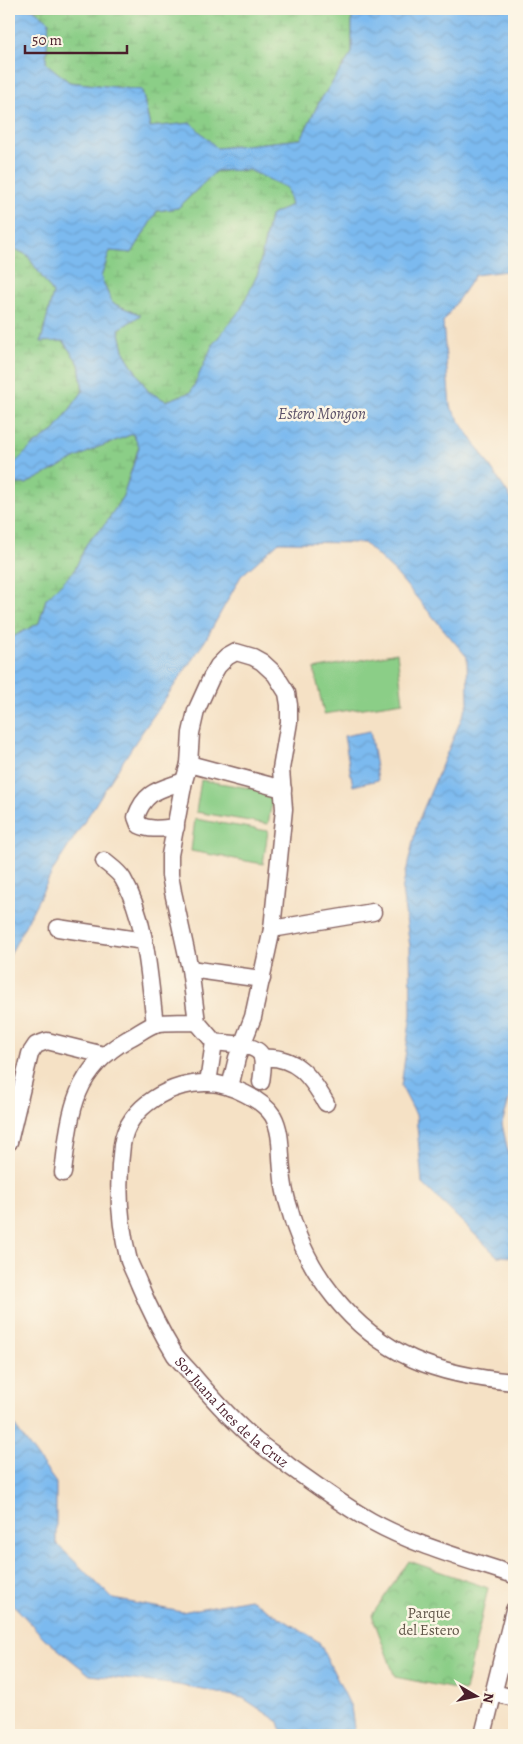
<svg xmlns="http://www.w3.org/2000/svg" width="523" height="1744" font-family="Alegreya,serif">
  <style>
    .wetland { fill: url(#wetland-marsh); stroke: #6a7659 }
    .park { fill: url(#park-crowns); stroke: #6a7659 }
    .garden { fill: #8bce87; stroke: #6a7659 }
    .water { fill: url(#water-waves); stroke: #626c8d; fill-rule: evenodd }
    .lines { fill: none; stroke-linecap: round; stroke-linejoin: round }
    .minor-casing { stroke: #866361; stroke-width: 19 }
    .minor { stroke: #fff; stroke-width: 16 }
    .labels { text-anchor: middle; dominant-baseline: central; stroke-width: 5; stroke-linejoin: round; paint-order: stroke }
    .street-label { font-size: 15px; fill: #4a1f2b; stroke: #fcf5e5 }
    .park-label { font-size: 15px; fill: #5e5447; stroke: #fcf5e5 }
    .water-label { font-size: 16px; font-style: italic; fill: #594e66; stroke: #fcf5e5 }
  </style>
  <defs>
    <pattern id="wetland-marsh" width="20" height="14" patternUnits="userSpaceOnUse" patternTransform="scale(1.25)"><rect width="20" height="14" fill="#8bce87"/><path d="M1 5h8M5 5V1M11 12h8M15 12V8" fill="none" stroke="#79b075"/></pattern>
    <pattern id="park-crowns" width="20" height="18" patternUnits="userSpaceOnUse" patternTransform="scale(1.25)"><rect width="20" height="18" fill="#8bce87"/><path d="M2 6a3 3 0 1 1 6 0M12 15a3 3 0 1 1 6 0" fill="none" stroke="#79b075"/></pattern>
    <pattern id="water-waves" width="16" height="10" patternUnits="userSpaceOnUse" patternTransform="scale(1.25)"><rect width="16" height="10" fill="#7bbaef"/><path d="M0 5q4-4 8 0t8 0" fill="none" stroke="#6c9fcd"/></pattern>
  </defs>
  <rect width="100%" height="100%" fill="#fcf5e5"/>
  <filter id="ink" filterUnits="userSpaceOnUse"><feTurbulence type="fractalNoise" baseFrequency=".02" numOctaves="2"/><feDisplacementMap in="SourceGraphic" scale="10" xChannelSelector="R" yChannelSelector="G"/><feConvolveMatrix kernelMatrix="1 2 1 2 8 2 1 2 1" color-interpolation-filters="sRGB"/></filter>
  <filter id="wash" filterUnits="userSpaceOnUse"><feTurbulence type="fractalNoise" baseFrequency=".0096" numOctaves="4" result="noise"/><feDisplacementMap in="SourceGraphic" scale="20" xChannelSelector="R" yChannelSelector="G"/><feGaussianBlur stdDeviation="1.12" result="paint"/><feColorMatrix in="noise" values="0 0 0 0 0 0 0 0 0 0 0 0 0 0 0 0 0 1.4 0 .05"/><feComposite in="paint" operator="in"/></filter>
  <g filter="url(#wash)">
    <rect width="100%" height="100%" fill="#f5e1c5"/>
    <!-- wetland -->
    <path class="wetland" d="M33,9h313l6,10v34l-33,49 -18,37 -84,9 -26,-25 -41,4 -8,-37 -73,-8 -23,-19 3,-42z
      M249,170l38,18 4,17 -21,11 -12,57 -17,36 -28,35 -22,48 -25,9 -18,-10 -23,-37 -6,-25 22,-14 -29,-12 -11,-26 9,-26 22,2 25,-42 21,-3 38,-37z
      M9,246l18,9 26,38 -12,48h22l16,23 4,27 -28,39 -24,17 -22,22z
      M133,434l6,12 -16,50 -17,27 -19,20 -13,28 -28,28 -7,24 -30,16v-155h17l70,-36z"/>
    <!-- park -->
    <path class="park" d="M409,1561l79,27 -23,103 -70,-14 -23,-62z"/>
    <!-- garden -->
    <path class="garden" d="M397,653l6,49 -79,12 -10,-45z
      M201,780l73,12 -6,32 -72,-12z
      M195,819l73,12 -5,33 -72,-13z"/>
    <!-- water -->
    <path class="water" d="M9,9h24l16,12 -3,42 23,19 73,8 8,37 41,-4 26,25 84,-9 18,-37 33,-49v-34l-6,-10h168v261l-39,5 -32,47 7,84 64,97v580l-12,41 7,32 5,10v91l-17,-1 -75,-73 -6,-68 -15,-29 10,-72 -1,-67 -8,-57 15,-66 51,-121 -1,-46 -72,-85 -31,-29 -85,-1 -38,34 -36,65 -69,100 -82,128 -45,88v-318l30,-16 7,-24 28,-28 13,-28 19,-20 17,-27 16,-49 -6,-13 -37,14 -70,36h-17v-15l22,-22 24,-17 28,-39 -4,-27 -16,-23 -22,1 12,-49 -26,-38 -18,-9zM249,170l38,18 4,17 -21,11 -12,57 -17,36 -28,35 -22,48 -25,9 -18,-10 -23,-37 -6,-25 22,-14 -29,-12 -11,-26 9,-26 22,2 25,-42 21,-3 38,-37z
      M370,731l8,49 -25,6 -9,-50z
      M9,1418l47,65v60l57,56 69,13 68,-13 69,43 32,65 4,28h-72l-4,-13 -36,-24 -65,-13 -88,-10 -46,-37 -35,-38z"/>
  </g>
  <g filter="url(#ink)">
    <g class="lines">
      <defs>
        <g id="minor">
          <path d="M189,764l94,25"/>
          <path d="M176,827c-13,1 -25,4 -37,-2l-3,-8c9,-27 24,-27 48,-36"/>
          <path d="M104,861c6,5 15,11 19,18 24,41 26,99 32,145"/>
          <path d="M58,928l86,13"/>
          <path d="M272,929l101,-17"/>
          <path d="M190,969l72,10"/>
          <path d="M262,1058c34,-3 49,19 64,45"/>
          <path d="M208,1083l6,-41"/>
          <path d="M230,1087l7,-29 16,-41 19,-88 12,-120 -3,-40 8,-47v-17l-2,-12 -12,-19 -13,-12 -9,-5 -17,-5 -9,5 -9,9 -7,12 -15,33 -5,22 -2,31 -5,17 -14,74v20l3,17 17,77 7,53 17,20c12,2 44,1 48,15 2,8 0,17 -1,25"/>
          <path d="M9,1142l21,-88 6,-9 11,-4 57,14"/>
          <path d="M63,1173c7,-59 9,-102 65,-134 9,-4 18,-12 27,-15 11,-3 30,-1 42,-2"/>
          <path id="s1" d="M514,1382c-33,-3 -70,-9 -101,-23 -62,-28 -108,-88 -124,-152 -4,-12 -6,-24 -7,-37 -2,-17 0,-38 -9,-54 -11,-17 -43,-32 -64,-33 -36,-2 -82,23 -87,62 -5,38 -3,78 7,116 3,8 7,15 10,23 10,24 22,48 36,71 6,8 14,15 20,23 18,21 39,44 60,62 11,9 23,17 34,26 27,19 53,39 82,55 45,25 95,38 143,54"/>
          <path d="M494,1693l20,5"/>
          <path d="M483,1735l31,-125"/>
        </g>
      </defs>
      <!-- minor casing -->
      <use href="#minor" class="minor-casing"/>
      <!-- minor -->
      <use href="#minor" class="minor"/>
    </g>
  </g>
  <g class="labels">
    <!-- street labels -->
    <g class="street-label">
      <text stroke="none"><textPath href="#s1" startOffset="892">Sor Juana Ines de la Cruz</textPath></text>
    </g>
    <!-- park labels -->
    <g class="park-label">
      <text x="429" y="1613">Parque<tspan x="429" dy="17">del Estero</tspan></text>
    </g>
    <!-- water labels -->
    <g class="water-label">
      <text x="322" y="414">Estero Mongon</text>
    </g>
  </g>
  <!-- margin -->
  <rect width="523" height="1744" fill="none" stroke="#fcf5e5" stroke-width="30"/>
  <!-- north arrow -->
  <g transform="translate(476 1696) rotate(99)" stroke="#fcf5e5" stroke-width="4" paint-order="stroke">
  <path d="M0-4L9 19L0 12L-9 19Z" fill="#4a1f2b"/>
  <text y="-8" font-size="14" font-weight="bold" text-anchor="middle" fill="#4a1f2b">N</text>
  </g>
  <!-- scale -->
  <path d="M25 45v8h102v-8" fill="none" stroke="#4a1f2b" stroke-width="2.5"/>
  <text x="32" y="45" font-size="15" fill="#4a1f2b" stroke="#fcf5e5" stroke-width="4" paint-order="stroke">50 m</text>
</svg>
